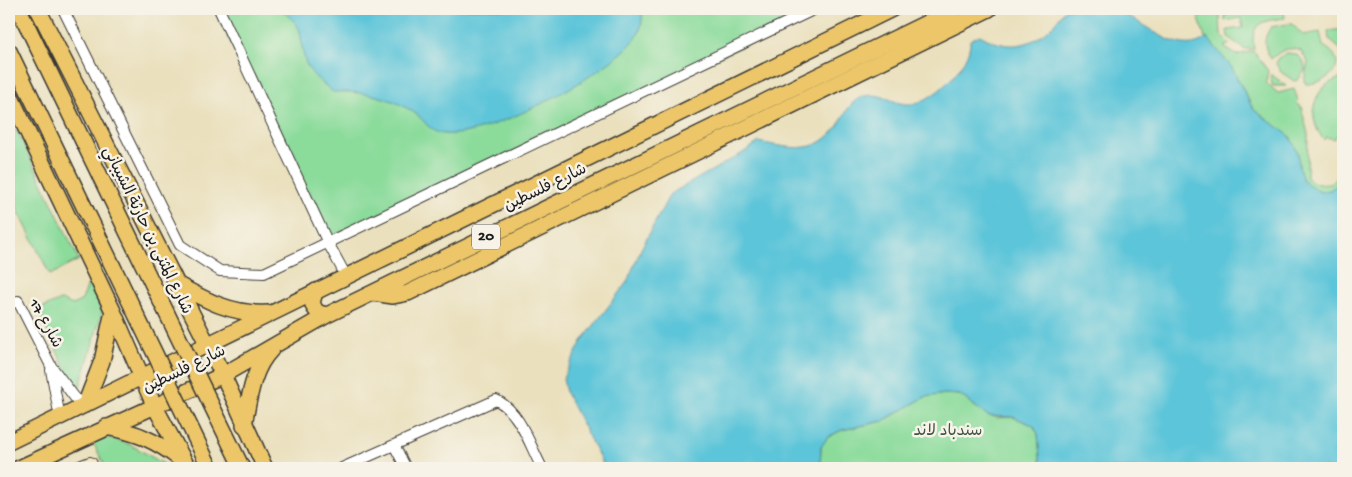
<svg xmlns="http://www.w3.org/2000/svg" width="1352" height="477" font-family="'Gochi Hand','Playpen Sans Arabic',sans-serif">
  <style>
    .green { fill: #8bdb9b; stroke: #547c5c }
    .water { fill: #5cc5d9; stroke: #3c707a }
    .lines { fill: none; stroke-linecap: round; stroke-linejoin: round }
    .street-casing { stroke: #3b3934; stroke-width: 12 }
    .secondary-casing { stroke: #3b3934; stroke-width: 16 }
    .primary-casing { stroke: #3b3934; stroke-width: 18 }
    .street { stroke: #fff; stroke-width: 10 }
    .secondary { stroke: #f7e8c3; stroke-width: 14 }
    .primary { stroke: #ecc669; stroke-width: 15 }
    .primary-bridge-casing { stroke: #3b3934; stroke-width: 18; stroke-linecap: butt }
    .primary-bridge { stroke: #ecc669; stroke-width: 15 }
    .labels { text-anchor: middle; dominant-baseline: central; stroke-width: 5; stroke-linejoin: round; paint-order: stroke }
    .shield { fill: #f7f3e8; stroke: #5e5c59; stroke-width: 1 }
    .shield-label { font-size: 15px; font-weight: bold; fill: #1c1c1c }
    .street-label { font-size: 16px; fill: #1c1c1c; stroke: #f7f3e8 }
    .park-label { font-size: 16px; fill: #3d5542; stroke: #f7f3e8 }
  </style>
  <rect width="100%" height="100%" fill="#f7f3e8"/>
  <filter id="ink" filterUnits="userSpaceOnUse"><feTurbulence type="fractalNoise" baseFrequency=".02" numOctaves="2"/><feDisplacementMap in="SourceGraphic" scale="10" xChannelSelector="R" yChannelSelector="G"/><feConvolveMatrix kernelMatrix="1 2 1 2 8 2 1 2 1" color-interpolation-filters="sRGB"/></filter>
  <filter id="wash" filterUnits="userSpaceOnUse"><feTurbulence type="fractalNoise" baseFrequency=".0096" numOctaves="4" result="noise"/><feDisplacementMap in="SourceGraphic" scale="20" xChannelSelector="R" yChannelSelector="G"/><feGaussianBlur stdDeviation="1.12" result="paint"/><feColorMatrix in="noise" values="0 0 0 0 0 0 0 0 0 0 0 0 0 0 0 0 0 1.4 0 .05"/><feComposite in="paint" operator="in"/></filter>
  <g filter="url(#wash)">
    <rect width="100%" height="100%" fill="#eae0bd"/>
    <!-- green -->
    <path class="green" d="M214,9h609l-495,229z
      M1196,9h21l3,7 1,19 9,9 -6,3 12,8 18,-4 14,20 -2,12 12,10 16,-4 4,11 -1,4 4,2 7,28 -1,44c15,11 23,7 36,-5v8l-13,9 -10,2 -17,-11 -4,-14 -1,-14 -9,-17 -36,-27 -12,-24 -35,-48 -1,1z
      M1263,9h21l1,9c-23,3 -35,4 -31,31h-10l-16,-12 -1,-7 16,-2 -2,-10 -16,3v-6z
      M1287,24h5l11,11 17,-3 3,14c29,15 7,38 -17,38l-2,-3 4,-19 -7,-11c-13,-5 -19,-1 -30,8 -8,-12 -8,-21 0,-32z
      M1343,29v23l-14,-13 -1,-8z
      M1287,53c11,0 18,6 18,17l-7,10 -4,1 -13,-9 -5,-8 2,-6z
      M1271,74l15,12h-13l-3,-8z
      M1343,78v60l-6,-4 -3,5 -8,-2 -2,3c-19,-22 -11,-57 19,-62z
      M17,130l62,130 -29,15 -41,-83v-58z
      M93,283l9,30 -22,73 -3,1 -4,-3 -36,-74 24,-10 12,5 9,-5 6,-16z
      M945,394l15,1 18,14 19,9 16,-1 20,8 5,9 3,34h-221l1,-22 7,-9 14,-7 41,-9 42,-24z
      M111,438l20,7 40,23h-65l-15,-29z"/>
    <!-- water -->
    <path class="water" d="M279,9h362c3,7 0,22 -5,29 -23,33 -157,107 -197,95 -9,-2 -16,-14 -23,-19 -25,-18 -54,-23 -83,-22 -9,-8 -23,-17 -27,-29 -10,-28 4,-33 -27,-54z
      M1065,9c15,0 33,-4 47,0 27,6 66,53 95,28l25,31 21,41 37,27 8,17 1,14 4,14 17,11 10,-2 13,-9v287h-302l-3,-34 -5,-9 -20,-8 -25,-1 -28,-21 -15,-1 -20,3 -42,24 -41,9 -14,7 -7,10 -1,21h-215l-39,-75 -3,-15 19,-37 45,-59 14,-33 29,-55 71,-40 18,-12c35,7 62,14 83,-23 6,-11 11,-20 23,-23 15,-4 26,6 40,8 26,3 67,-40 65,-64l10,-5c36,22 65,6 85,-26z"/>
  </g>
  <g filter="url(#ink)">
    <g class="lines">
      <defs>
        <path id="street" d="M63,9l117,236 40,26 44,2 551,-264
          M219,9l108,232 19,35
          M9,304l9,-3 33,65 31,41
          M51,370l9,48
          M394,445l12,23
          M342,468l154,-68c24,11 34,46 46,68"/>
        <path id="secondary" d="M80,468l10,-4"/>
        <path id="primary" d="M19,9l82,169
          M38,9l185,366 42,93
          M9,51l67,139
          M9,93l104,218 41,94 34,63
          M175,283c30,17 57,32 93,30
          M316,291c-4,9 -6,15 3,22l8,2
          M373,293l20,3 15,-3 581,-284
          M85,405l17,-44 11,-50
          M244,425c5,-25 8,-56 27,-75
          M106,427c30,5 51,14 75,33
          M9,442l883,-433
          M19,468l204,-93 104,-60 628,-306"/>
      </defs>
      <!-- street casing -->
      <use href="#street" class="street-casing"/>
      <!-- secondary casing -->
      <use href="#secondary" class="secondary-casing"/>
      <!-- primary casing -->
      <use href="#primary" class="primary-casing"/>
      <!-- street -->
      <use href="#street" class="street"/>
      <!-- secondary -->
      <use href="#secondary" class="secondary"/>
      <!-- primary -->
      <use href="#primary" class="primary"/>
      <defs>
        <path id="primary-bridge" d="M101,178l141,290
          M76,190l134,278"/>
      </defs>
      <!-- primary-bridge casing -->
      <use href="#primary-bridge" class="primary-bridge-casing"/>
      <!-- primary-bridge -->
      <use href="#primary-bridge" class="primary-bridge"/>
    </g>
  </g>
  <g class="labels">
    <!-- shield labels -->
    <rect class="shield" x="472" y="224.5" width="28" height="25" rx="4"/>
    <g class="shield-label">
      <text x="486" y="237">20</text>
    </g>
    <!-- street labels -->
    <g class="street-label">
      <text transform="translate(546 189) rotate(-26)">شارع فلسطين</text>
      <text transform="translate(146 231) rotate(64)">شارع المثنى بن حارثة الشيباني</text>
      <text transform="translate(44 324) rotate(61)">شارع 17</text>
      <text transform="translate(185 371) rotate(-26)">شارع فلسطين</text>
    </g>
    <!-- park labels -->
    <g class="park-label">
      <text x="948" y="432">سندباد لاند</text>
    </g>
  </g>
  <!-- margin -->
  <rect width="1352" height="477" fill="none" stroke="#f7f3e8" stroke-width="30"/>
</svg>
